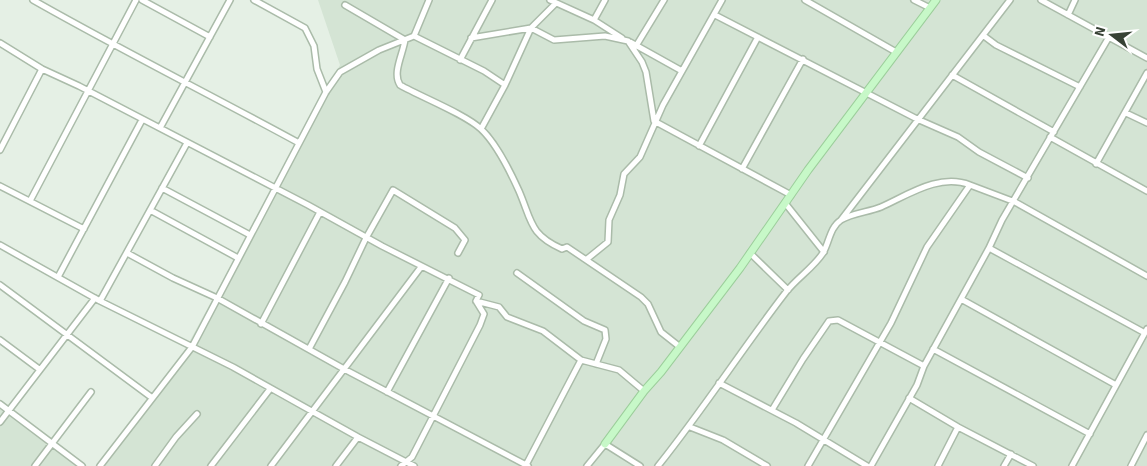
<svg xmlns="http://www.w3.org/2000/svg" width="1147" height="466" font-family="'Source Sans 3',sans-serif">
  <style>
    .residential { fill: #d4e4d4 }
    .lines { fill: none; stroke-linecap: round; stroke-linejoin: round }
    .street-casing { stroke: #aabba9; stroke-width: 8 }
    .secondary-casing { stroke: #9cce9b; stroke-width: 9 }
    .street { stroke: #fff; stroke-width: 5 }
    .secondary { stroke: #c7f8c8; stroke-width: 7 }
  </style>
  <rect width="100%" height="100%" fill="#e5f0e5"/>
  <!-- residential -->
  <path class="residential" d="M318,0h829v466h-1045l78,-107 160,-294z
    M0,403l86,63h-86z"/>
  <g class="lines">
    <defs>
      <path id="street" d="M33,0c88,50 178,95 266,143
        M142,0l68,37
        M254,0l51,28 9,18 3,23 9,23
        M550,0l44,20 28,18
        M805,0l91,52
        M914,0l16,8
        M1041,0l106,58
        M345,5l60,35
        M715,15l202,104 41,18 21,15 49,26
        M1068,15l7,-15
        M594,20l11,-20
        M414,36l70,35 21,14
        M984,36l12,9 84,42
        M471,38l60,-10 23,12 51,-4 23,5 14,21 4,10 8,49 137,74
        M405,40c-2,14 -13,33 -5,45 21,12 65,29 81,44 16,15 29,42 38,62 13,30 10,43 43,58l5,-2 74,50 7,7 13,28 19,15
        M630,42l52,29
        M0,43l42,26 37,17 229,119 74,41 97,49 -3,6 8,13 -4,11 -68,132 -11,9
        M636,46l28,-46
        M460,60l32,-60
        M952,75l102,57
        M1126,113l21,10
        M160,128l70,-128
        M481,129l24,-44 26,-57 25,-25
        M1050,137l97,54
        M699,146l59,-109
        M0,150l42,-81
        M1096,164l51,-91
        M742,169l61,-110
        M0,186l84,43
        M162,188l88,47
        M30,201l106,-201
        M785,203l39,49
        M150,210l88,48
        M841,220l169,-220
        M0,245l100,56 133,66 125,70 56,29
        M989,248l156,85
        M127,253l46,25 44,20 127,71 184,97
        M750,253l38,37
        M587,259l21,-17 1,-22 11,-25 4,-21 16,-17 23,-52 59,-105
        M517,273l67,48 21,9 1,9 -10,25
        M58,277l84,-157
        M0,285l151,112
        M961,299l155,86
        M100,301l87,-158
        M476,301l23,6 8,10 36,14 38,29 38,10 25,21
        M261,324l59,-112
        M0,340l39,29
        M309,349l36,-67 21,-44 27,-48 62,38 10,12 -7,13
        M933,349l157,85
        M719,383l77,40 71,43
        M387,392l62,-114
        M909,398l49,29 75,39
        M0,404l82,62
        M772,410l31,-51 26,-38 9,-1 86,46
        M0,422l95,-124
        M690,427l33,13 44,26
        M526,465l55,-105
        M35,466l56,-74
        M100,466l92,-119 134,-255 14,-20 39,-22 35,-14 15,-36
        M155,466l21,-29 21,-23
        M211,466l59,-77
        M271,466l150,-199
        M336,466l22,-29
        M587,466l18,-22 35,22
        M658,466c45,-56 84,-117 128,-174 11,-14 27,-24 37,-39 6,-10 7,-26 18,-33 11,-7 28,-8 40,-13 27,-12 58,-34 89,-22
        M808,466l83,-143 36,-76 43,-62 45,17 132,74
        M871,466l46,-81 7,-19 65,-118 13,-28 107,-183
        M938,466l20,-39
        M1004,466l7,-12
        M1072,466l75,-137
        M1131,466l16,-31"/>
      <path id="secondary" d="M605,444l39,-53 17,-19 79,-104 68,-98 128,-170"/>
    </defs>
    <!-- street casing -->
    <use href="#street" class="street-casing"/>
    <!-- secondary casing -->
    <use href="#secondary" class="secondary-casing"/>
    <!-- street -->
    <use href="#street" class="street"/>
    <!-- secondary -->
    <use href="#secondary" class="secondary"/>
  </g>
  <!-- north arrow -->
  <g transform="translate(1112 35) rotate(286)" stroke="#ffffff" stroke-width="4" paint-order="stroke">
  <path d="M0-4L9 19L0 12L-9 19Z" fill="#374235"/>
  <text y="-8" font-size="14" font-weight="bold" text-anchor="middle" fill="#374235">N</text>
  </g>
</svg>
